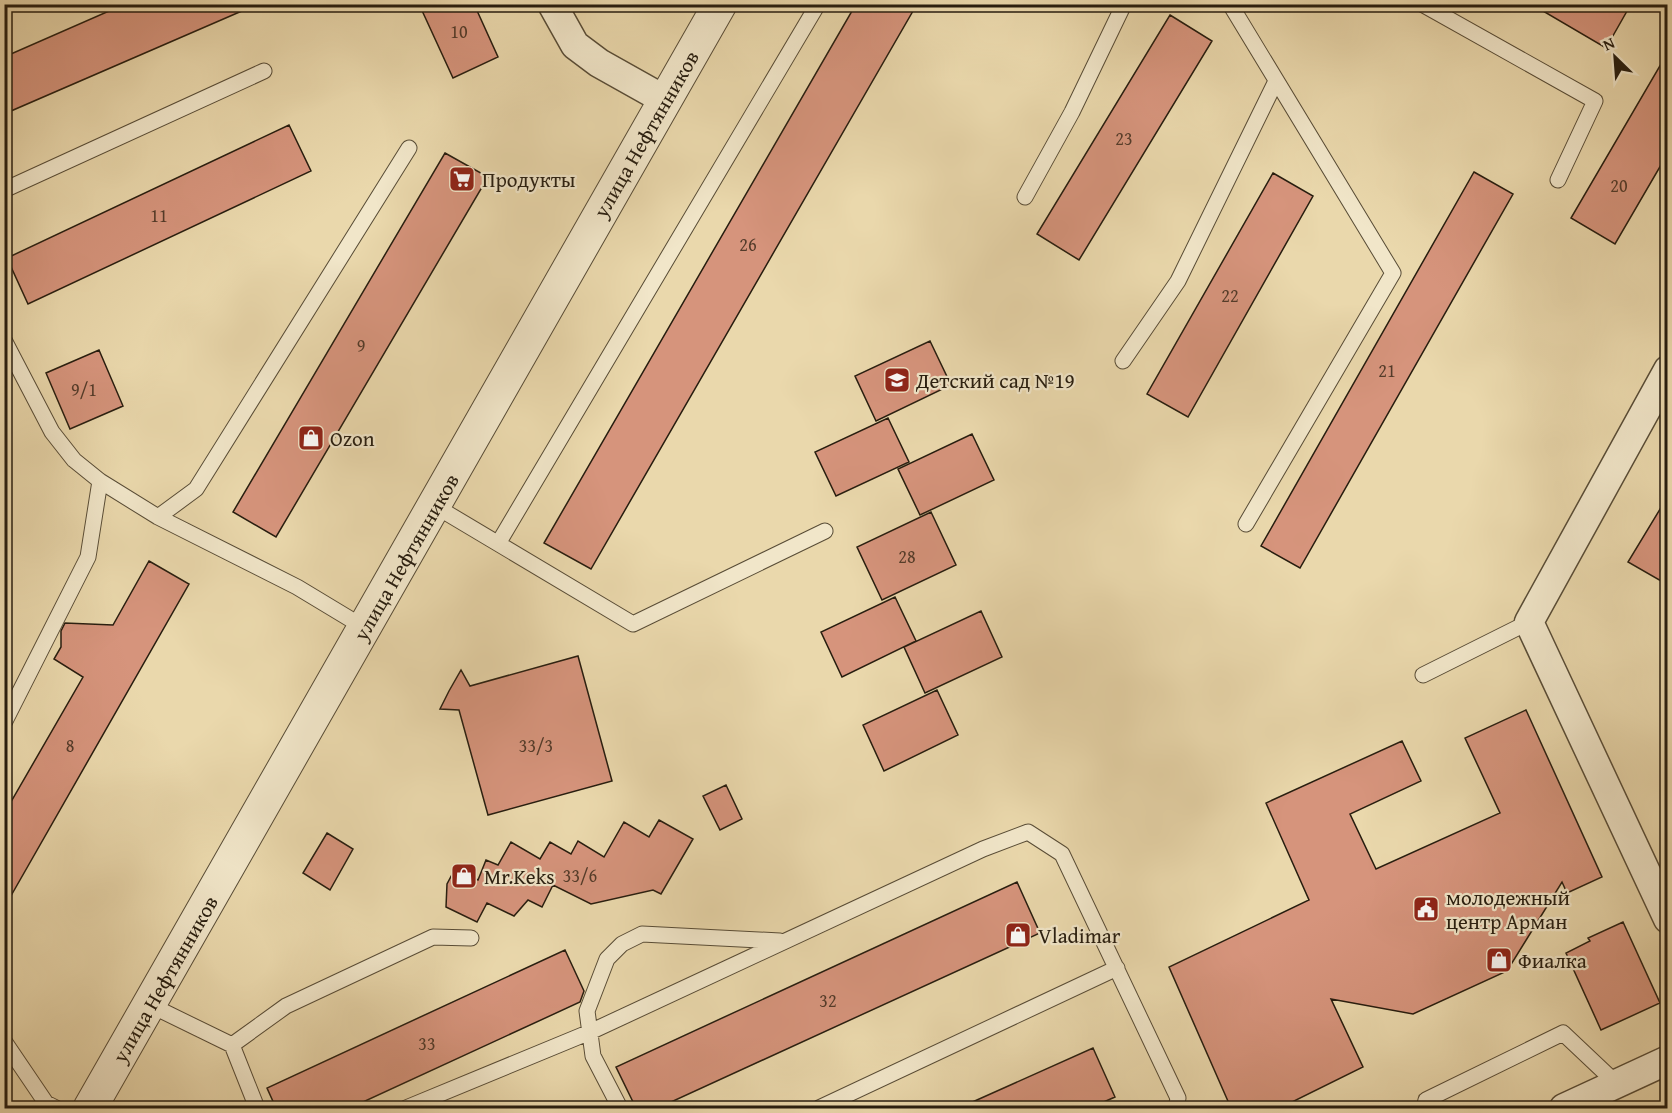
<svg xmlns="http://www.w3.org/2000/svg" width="1672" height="1113" font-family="'Gentium Book Plus',serif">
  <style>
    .building { fill: #d6947c; stroke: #271d0f; stroke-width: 1.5 }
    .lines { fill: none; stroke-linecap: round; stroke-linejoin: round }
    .service-casing { stroke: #584c36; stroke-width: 17 }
    .minor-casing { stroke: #584c36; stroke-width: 31 }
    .tertiary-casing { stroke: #584c36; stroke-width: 35 }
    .service { stroke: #f1e6c9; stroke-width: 15 }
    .minor { stroke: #f1e6c9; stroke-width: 28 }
    .tertiary { stroke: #f1e6c9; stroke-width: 33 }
    .labels { text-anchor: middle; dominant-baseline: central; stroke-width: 4.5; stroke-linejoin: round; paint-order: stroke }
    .number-label { font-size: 18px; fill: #533b2a }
    .street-label { font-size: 21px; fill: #271d0f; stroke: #f1e6c9 }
    .poi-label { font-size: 21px; fill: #271d0f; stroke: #f1e6c9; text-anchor: start }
  </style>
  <rect width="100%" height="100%" fill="#ead8ac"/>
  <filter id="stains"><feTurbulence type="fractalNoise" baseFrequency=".00333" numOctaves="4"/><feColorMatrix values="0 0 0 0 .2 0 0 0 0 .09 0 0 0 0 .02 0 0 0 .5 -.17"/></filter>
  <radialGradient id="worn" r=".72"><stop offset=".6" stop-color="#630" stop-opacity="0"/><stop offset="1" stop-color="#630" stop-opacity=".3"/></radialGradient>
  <!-- building -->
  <path class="building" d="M125,4h133l-254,110v-57z
    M419,4h55l24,53 -45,21z
    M856,4h61l-326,565 -47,-26z
    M1531,4h100l-25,44z
    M1170,15l42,26 -133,219 -42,-26z
    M1668,52v101l-53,91 -44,-26z
    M289,125l22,46 -283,133 -21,-46z
    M445,153l43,24 -212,360 -43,-25z
    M1474,172l39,22 -213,374 -39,-22z
    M1273,173l40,23 -125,221 -41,-23z
    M930,341l21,44 -75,36 -21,-45z
    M99,350l24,56 -53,23 -24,-56z
    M888,418l21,44 -73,34 -21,-44z
    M972,434l22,46 -74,35 -22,-46z
    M1668,496v89l-40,-23z
    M931,512l25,53 -74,35 -25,-53z
    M149,561l40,23 -185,324v-94l79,-137 -29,-18 7,-12v-16l4,-8 48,2z
    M895,597l21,44 -74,36 -21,-45z
    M981,611l21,46 -77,36 -21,-46z
    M578,656l34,125 -124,34 -29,-105 -19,-1 9,-18 12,-21 9,16z
    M937,690l21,45 -74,36 -21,-46z
    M1526,710l76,167 -35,16 -5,-11 -55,89 -94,43 -82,-15 32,68 -83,41h-49l-62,-141 140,-67 -43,-97 136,-62 19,40 -71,33 26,55 124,-56 -35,-75z
    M726,785l16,34 -22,11 -17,-34z
    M659,820l34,19 -32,55 -8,-4 -62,14 -38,-19 -11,22 -14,-7 -14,16 -27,-13 -10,19 -31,-15 1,-23 8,-15 23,11 8,-20 12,5 13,-23 29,17 10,-17 21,12 7,-13 26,16 20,-35 25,15z
    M327,833l26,16 -23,41 -27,-17z
    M1017,882l23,51 -382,175h-22l-20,-41z
    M1623,922l37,81 -59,27 -35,-77 24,-12 -2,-3z
    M565,950l19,41 -4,11 -230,106h-74l-9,-20z
    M1093,1048l22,49 -25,11h-131z"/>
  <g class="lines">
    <defs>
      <path id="service" d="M1230,4l163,269 -147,251
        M1422,4l173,97 -37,79
        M4,190l260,-119
        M1025,197l47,-85 52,-108
        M4,340l48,92 22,28 26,21 58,36 139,70 68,41
        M1123,361l55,-80 98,-200
        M435,506l198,118 192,-93
        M158,517l38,-28 213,-341
        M499,542l319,-538
        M1423,675l106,-53
        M4,723l84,-166 12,-76
        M150,1005l82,40 54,-39 147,-69 38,1
        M4,1041l42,62 10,5
        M232,1045l25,63
        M406,1108l184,-76 393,-183 45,-17 34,22 116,244 -2,10
        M620,1108l-27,-52 -6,-45 20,-52 15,-15 20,-10 138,7
        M819,1108l298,-140
        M1424,1108l2,-8 137,-67 54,51"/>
      <path id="minor" d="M552,4l23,41 24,18 66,37
        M1668,370l-139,252 139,297
        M1564,1108l104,-48"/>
      <path id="tertiary" d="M90,1108l630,-1104"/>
    </defs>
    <!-- service casing -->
    <use href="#service" class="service-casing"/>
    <!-- minor casing -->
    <use href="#minor" class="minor-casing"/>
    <!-- tertiary casing -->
    <use href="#tertiary" class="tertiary-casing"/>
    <!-- service -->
    <use href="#service" class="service"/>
    <!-- minor -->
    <use href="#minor" class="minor"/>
    <!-- tertiary -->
    <use href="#tertiary" class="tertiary"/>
  </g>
  <!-- icons -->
  <defs>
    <symbol id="supermarket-square" viewBox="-11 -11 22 22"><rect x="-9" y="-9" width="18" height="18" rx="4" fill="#8f2418" stroke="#f1e6c9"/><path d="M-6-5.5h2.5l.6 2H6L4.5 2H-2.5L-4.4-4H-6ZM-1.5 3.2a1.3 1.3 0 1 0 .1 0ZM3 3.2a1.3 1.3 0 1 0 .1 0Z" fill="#fff"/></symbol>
    <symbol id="school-square" viewBox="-11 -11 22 22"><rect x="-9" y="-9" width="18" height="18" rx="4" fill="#8f2418" stroke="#f1e6c9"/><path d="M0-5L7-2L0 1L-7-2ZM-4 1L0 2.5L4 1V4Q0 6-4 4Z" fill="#fff"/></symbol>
    <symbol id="shop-square" viewBox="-11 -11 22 22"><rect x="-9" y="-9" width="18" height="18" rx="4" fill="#8f2418" stroke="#f1e6c9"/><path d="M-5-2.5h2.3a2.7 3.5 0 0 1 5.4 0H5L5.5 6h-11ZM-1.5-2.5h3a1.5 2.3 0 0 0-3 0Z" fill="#fff"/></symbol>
    <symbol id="civic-square" viewBox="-11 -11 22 22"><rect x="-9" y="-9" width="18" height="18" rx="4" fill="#8f2418" stroke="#f1e6c9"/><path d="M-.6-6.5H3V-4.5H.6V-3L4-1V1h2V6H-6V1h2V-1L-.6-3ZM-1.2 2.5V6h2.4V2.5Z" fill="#fff"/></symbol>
  </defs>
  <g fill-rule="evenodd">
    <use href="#supermarket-square" x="447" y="164" width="30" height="30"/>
    <use href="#school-square" x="882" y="365" width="30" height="30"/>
    <use href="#shop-square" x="296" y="423" width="30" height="30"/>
    <use href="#shop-square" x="449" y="861" width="30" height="30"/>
    <use href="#civic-square" x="1411" y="894" width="30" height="30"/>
    <use href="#shop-square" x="1003" y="920" width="30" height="30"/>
    <use href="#shop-square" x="1484" y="945" width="30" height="30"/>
  </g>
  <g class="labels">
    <!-- number labels -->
    <g class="number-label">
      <text x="459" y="31">10</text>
      <text x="1124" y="138">23</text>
      <text x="1619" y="185">20</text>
      <text x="159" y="215">11</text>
      <text x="748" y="244">26</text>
      <text x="1230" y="295">22</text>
      <text x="361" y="345">9</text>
      <text x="1387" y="370">21</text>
      <text x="84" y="389">9/1</text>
      <text x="907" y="556">28</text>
      <text x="70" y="745">8</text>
      <text x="536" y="745">33/3</text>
      <text x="580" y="875">33/6</text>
      <text x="828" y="1000">32</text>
      <text x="427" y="1043">33</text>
    </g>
    <!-- street labels -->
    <g class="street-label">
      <text transform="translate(646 134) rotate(-60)">улица Нефтянников</text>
      <text transform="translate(406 557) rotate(-60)">улица Нефтянников</text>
      <text transform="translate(165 979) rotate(-60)">улица Нефтянников</text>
    </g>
    <!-- poi labels -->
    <g class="poi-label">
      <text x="482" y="179">Продукты</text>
      <text x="916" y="380">Детский сад №19</text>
      <text x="330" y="438">Ozon</text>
      <text x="484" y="876">Mr.Keks</text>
      <text x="1446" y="897">молодежный<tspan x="1446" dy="24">центр Арман</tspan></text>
      <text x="1038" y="935">Vladimar</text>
      <text x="1518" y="960">Фиалка</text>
    </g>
  </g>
  <!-- margin -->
  <rect width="1672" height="1113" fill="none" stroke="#ead8ac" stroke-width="24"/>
  <rect x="6" y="6" width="1660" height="1101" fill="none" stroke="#271d0f" stroke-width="3"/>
  <rect x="12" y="12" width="1648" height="1089" fill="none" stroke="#271d0f" stroke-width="1.5"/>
  <!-- north arrow -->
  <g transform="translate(1615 57) rotate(335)" stroke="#f1e6c9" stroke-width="4.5" paint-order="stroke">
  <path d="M0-4.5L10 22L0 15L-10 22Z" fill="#271d0f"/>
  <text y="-9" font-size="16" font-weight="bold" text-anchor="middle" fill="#271d0f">N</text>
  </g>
  <rect width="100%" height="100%" filter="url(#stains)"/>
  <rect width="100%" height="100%" fill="url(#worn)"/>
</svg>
